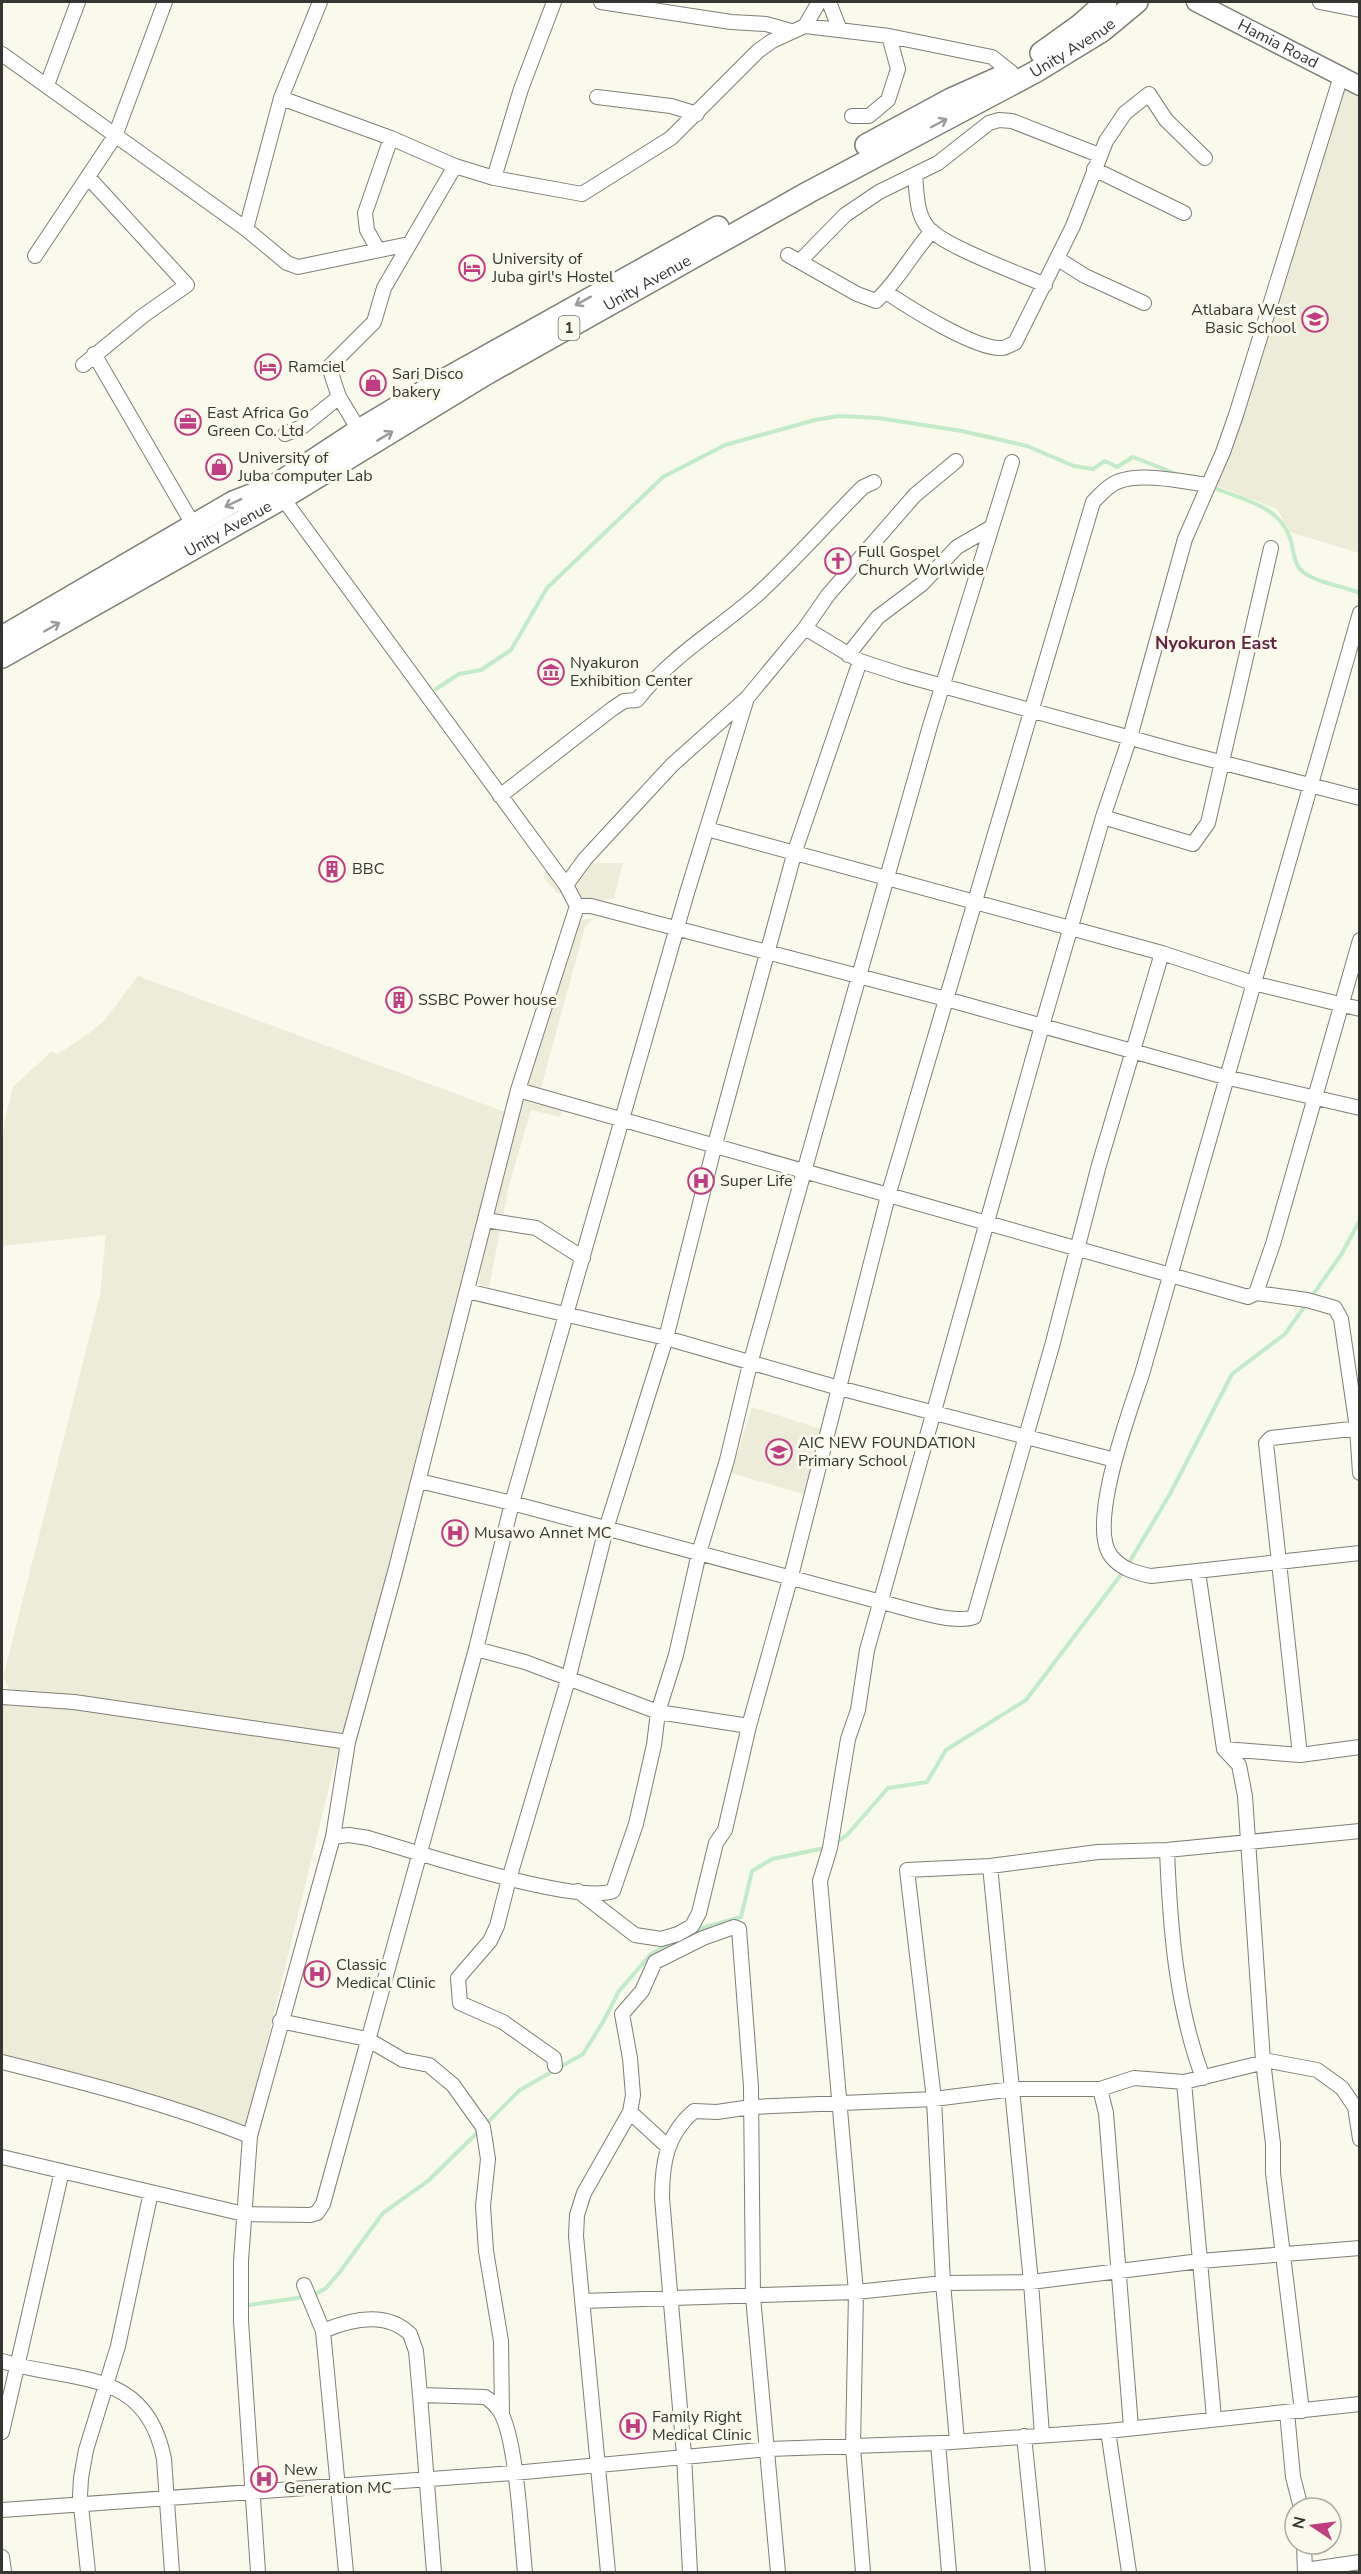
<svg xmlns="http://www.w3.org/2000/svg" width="1361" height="2574" font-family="'Nunito Sans',sans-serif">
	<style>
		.built { fill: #edecd9 }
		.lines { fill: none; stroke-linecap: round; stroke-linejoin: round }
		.stream { stroke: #c1ebc9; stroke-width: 4 }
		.minor-casing { stroke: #7f7e74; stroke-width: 16 }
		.secondary-casing { stroke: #7f7e74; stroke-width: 21 }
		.primary-casing { stroke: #7f7e74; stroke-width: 24 }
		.minor { stroke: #fff; stroke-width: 14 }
		.secondary { stroke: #fff; stroke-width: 18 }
		.primary { stroke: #fff; stroke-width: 21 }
		.oneway { stroke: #9a9a98 }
		.labels { text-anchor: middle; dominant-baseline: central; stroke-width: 6; stroke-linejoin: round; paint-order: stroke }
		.shield { fill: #f9f9ec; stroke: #707069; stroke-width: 1.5 }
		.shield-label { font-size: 15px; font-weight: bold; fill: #353531 }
		.street-label { font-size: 16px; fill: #353531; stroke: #f9f9ec }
		.poi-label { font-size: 16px; fill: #353531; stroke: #f9f9ec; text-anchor: start }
		.neighbourhood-label { font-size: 18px; font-weight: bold; fill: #632342; stroke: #f9f9ec }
	</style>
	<rect width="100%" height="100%" fill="#f9f9ec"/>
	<path class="built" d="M1346 83 1360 90 1359 553 1290 532 1277 509 1216 485Z
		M554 858 567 876 592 863H623L614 898 600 901 557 893 543 877Z
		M594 918 585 927 539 1095 522 1090 564 951 580 920Z
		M138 976 508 1113 462 1294 344 1732 334 1739 10 1689 3 1678 100 1295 106 1235 2 1246V1144L5 1120 13 1087 51 1052 58 1054 88 1034 104 1021Z
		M523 1101 562 1110 560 1117 531 1110 509 1185 489 1287 480 1284V1258Z
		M752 1407 827 1431 807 1495 731 1473Z
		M2 1700 339 1746 246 2128 2 2054Z"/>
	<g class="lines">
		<path class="stream" d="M1212 487C1241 499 1279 505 1290 538 1294 550 1293 564 1303 572 1317 583 1343 586 1360 593
			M436 689 459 674 481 670 511 650 547 588 593 544 663 477 725 445 815 420 838 416 878 418 962 431 1027 446 1074 466 1093 469 1105 461 1117 467 1133 457 1174 473
			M1127 1566 1170 1494 1232 1374 1285 1334 1341 1255 1360 1220
			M834 1844 847 1835 888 1788 927 1782 946 1750 1026 1700 1123 1572
			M695 1930 741 1917 752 1871 772 1859 825 1848
			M485 2125 520 2090 583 2054 603 2022 619 1991 651 1954 673 1942
			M312 2296 326 2288 339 2273 383 2213 429 2180 480 2130
			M249 2305 304 2297"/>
		<g class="minor-casing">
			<path id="minor" d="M320 2 281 98 246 229 287 263 298 267 409 244
				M601 2 731 22 766 24 791 31
				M829 2 840 30
				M1320 2 1360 10
				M805 26 819 2
				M2 54 246 229
				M47 85 78 2
				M597 97 671 106 697 114
				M281 98 391 138 455 166 494 178 582 194 671 138 758 51 772 41 805 26 889 36 992 57 1011 72
				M852 116H869L888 100 898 69 889 36
				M1094 169 1184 213
				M915 176C917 192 916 211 926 225 937 244 1021 274 1045 285
				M494 178 521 89 554 2
				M378 250 367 230 365 213 391 138
				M788 255 857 294 876 301C898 281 912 253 932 231
				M35 256 115 136 165 2
				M1058 259 1085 276 1144 303
				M800 261 845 215 879 192 938 163 989 123 999 120 1012 121 1099 155
				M886 292C908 307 976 350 1002 348 1006 348 1011 344 1015 343L1073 226 1106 141 1125 113 1149 94 1166 120 1205 158
				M94 354 194 526
				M83 365 144 315 187 285 89 178
				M359 430 339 397 329 367 374 322 384 288 455 166
				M285 434 302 427 339 397
				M1360 613 1142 1374C1130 1411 1087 1525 1111 1556 1121 1569 1136 1573 1151 1576L1360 1553
				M805 628 860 661 903 675 1185 753 1360 798
				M848 655 878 617 922 584 957 547 990 528
				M500 796 612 709 624 701 637 700C670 657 717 630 757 595 794 561 827 523 863 487L874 482
				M1103 817 1193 844 1208 823 1271 548
				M707 829 1162 953 1253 983 1360 1009
				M566 885 585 859 672 765 747 698 805 628 828 595 915 495 956 461
				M577 906H591L946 999 1225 1077 1360 1108
				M518 1090 1248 1297 1256 1293 1273 1244 1360 940
				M485 1220 536 1228 583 1258
				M467 1291 666 1338 839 1388 1115 1460
				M1256 1293 1307 1300 1335 1308 1341 1319 1357 1428 1360 1473
				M419 1481 512 1503 881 1602C903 1607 953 1625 974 1617L1052 1346 1099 1165 1162 953
				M1198 1572 1224 1749 1239 1765 1245 1796 1263 2061 1273 2144V2173L1302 2411
				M2 1697 74 1702 348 1742
				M749 1726 658 1712 676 1655 699 1553 727 1460 750 1364 859 976 930 726 1012 462
				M1224 1749 1300 1755 1360 1747
				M1300 1755 1266 1443 1271 1438 1360 1428
				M333 1837 349 1835 368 1838C413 1851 576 1905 613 1891L636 1824 654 1745 658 1712 525 1662 476 1649
				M1167 1850C1170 1927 1176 2006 1203 2078
				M990 1866 1031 2282 1042 2435
				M578 1891 635 1935 661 1939 678 1934 692 1926 699 1913 716 1843 725 1830 749 1726 791 1576 888 1196 1093 502C1102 493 1110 483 1123 480 1145 473 1185 482 1208 485
				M280 2021 367 2039 403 2060 429 2065 453 2085 483 2127 488 2159 483 2206 486 2251 501 2341 502 2414
				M2 2062C86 2083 169 2104 250 2136
				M555 2066 554 2058 503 2022 460 2003 458 1978 490 1941 497 1926 509 1879 568 1680 606 1529 666 1338 714 1148 795 851 860 661
				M1184 2082 1214 2418
				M1100 2089 1106 2113 1131 2427
				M630 2112 667 2146
				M2 2157 244 2214 310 2215 317 2213 323 2204 476 1649 512 1503 686 896 747 698
				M304 2285 323 2331 346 2572
				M582 2301 856 2292 943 2283 1031 2282 1200 2261 1360 2248
				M323 2331C351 2319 386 2311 410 2334L416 2351 420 2395 434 2572
				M2 2361C71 2383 146 2366 164 2459L172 2572
				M420 2395 485 2397C492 2401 496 2405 501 2413 517 2443 521 2535 525 2572
				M1287 2412 1293 2477 1301 2508
				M1108 2431 1129 2572
				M2 2432 62 2171
				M1024 2436 1038 2572
				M957 2441 943 2283 934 2099 907 1870 990 1866 1098 1852 1167 1850 1360 1831
				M938 2443 949 2572
				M2 2510 514 2473 769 2449 938 2443 1108 2431 1360 2404
				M1304 2544 1305 2572
				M2 2557 4 2572
				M1305 2570 1360 2562
				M88 2572 80 2496 81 2478 86 2450 118 2346 151 2192
				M258 2572 241 2321V2261L250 2136 333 1837 348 1742 395 1572 518 1090 577 906 566 885 279 493
				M608 2572 576 2236 577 2215 584 2193 630 2112 633 2095 630 2058 622 2014 642 1991 655 1962 703 1938 734 1927 739 1929 751 2087 753 2297 778 2572
				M690 2572 684 2455 662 2198C662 2164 666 2135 694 2111L717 2112 751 2107 934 2099 1013 2089H1100L1134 2078 1184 2082 1269 2061 1317 2070 1342 2088 1355 2107 1360 2139
				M863 2572 853 2447 856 2292 820 1881 830 1848 848 1739 858 1710 867 1650 1042 1026 1103 817 1130 737 1185 539 1223 452 1236 415 1341 76"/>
		</g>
		<g class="secondary-casing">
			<g id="secondary">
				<path id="s1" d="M1196 2 1360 86"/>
			</g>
		</g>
		<g class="primary-casing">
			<g id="primary">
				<path d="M1041 53 1080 25 1106 2"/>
				<path d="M866 145 951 99 998 78"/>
				<path d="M2 637 233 502 274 486 359 430 426 390 718 227"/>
				<path id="s2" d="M2 657 283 498 486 374 809 192 1035 72 1102 31 1137 2"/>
			</g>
		</g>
		<use href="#minor" class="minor"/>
		<use href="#secondary" class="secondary"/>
		<use href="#primary" class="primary"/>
	</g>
	<defs><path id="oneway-shaft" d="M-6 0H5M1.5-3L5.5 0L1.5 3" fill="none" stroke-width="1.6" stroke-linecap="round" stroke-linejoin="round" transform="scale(1.5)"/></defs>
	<g class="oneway">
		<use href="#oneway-shaft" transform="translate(939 123) rotate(-28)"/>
		<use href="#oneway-shaft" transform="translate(583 301) rotate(151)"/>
		<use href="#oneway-shaft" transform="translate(385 436) rotate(-31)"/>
		<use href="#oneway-shaft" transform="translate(233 503) rotate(154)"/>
		<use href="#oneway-shaft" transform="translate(52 627) rotate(-30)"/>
	</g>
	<defs>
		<g id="hotel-ring" transform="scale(1.35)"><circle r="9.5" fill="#f9f9ec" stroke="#c13d81" stroke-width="1.5"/><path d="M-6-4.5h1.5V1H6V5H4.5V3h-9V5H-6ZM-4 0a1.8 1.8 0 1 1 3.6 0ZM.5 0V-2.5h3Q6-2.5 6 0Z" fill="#c13d81"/></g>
		<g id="school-ring" transform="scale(1.35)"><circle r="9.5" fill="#f9f9ec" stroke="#c13d81" stroke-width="1.5"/><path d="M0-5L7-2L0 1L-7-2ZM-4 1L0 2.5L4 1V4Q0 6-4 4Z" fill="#c13d81"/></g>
		<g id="shop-ring" transform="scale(1.35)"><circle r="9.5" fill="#f9f9ec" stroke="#c13d81" stroke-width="1.5"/><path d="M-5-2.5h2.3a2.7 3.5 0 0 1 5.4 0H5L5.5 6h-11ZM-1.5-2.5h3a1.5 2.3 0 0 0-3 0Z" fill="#c13d81"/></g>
		<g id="office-ring" transform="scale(1.35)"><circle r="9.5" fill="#f9f9ec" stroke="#c13d81" stroke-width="1.5"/><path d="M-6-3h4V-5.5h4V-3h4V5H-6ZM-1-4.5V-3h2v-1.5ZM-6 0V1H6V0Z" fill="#c13d81"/></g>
		<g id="church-ring" transform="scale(1.35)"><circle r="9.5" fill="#f9f9ec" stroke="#c13d81" stroke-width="1.5"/><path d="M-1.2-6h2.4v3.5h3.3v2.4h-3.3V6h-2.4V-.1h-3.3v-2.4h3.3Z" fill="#c13d81"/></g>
		<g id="museum-ring" transform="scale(1.35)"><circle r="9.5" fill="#f9f9ec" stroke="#c13d81" stroke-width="1.5"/><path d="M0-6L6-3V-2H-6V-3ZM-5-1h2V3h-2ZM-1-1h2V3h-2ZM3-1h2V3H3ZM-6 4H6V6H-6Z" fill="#c13d81"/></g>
		<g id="building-ring" transform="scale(1.35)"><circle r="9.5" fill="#f9f9ec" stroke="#c13d81" stroke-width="1.5"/><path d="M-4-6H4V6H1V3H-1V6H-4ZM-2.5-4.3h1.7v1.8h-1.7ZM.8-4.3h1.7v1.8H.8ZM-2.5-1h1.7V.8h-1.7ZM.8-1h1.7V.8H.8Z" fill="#c13d81"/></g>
		<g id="hospital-ring" transform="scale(1.35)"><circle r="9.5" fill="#f9f9ec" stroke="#c13d81" stroke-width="1.5"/><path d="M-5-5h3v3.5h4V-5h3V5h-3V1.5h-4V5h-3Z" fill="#c13d81"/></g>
	</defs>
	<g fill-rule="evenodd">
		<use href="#hotel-ring" x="472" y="268"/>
		<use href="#school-ring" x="1315" y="319"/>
		<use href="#hotel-ring" x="268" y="367"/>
		<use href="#shop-ring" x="373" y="383"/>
		<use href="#office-ring" x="188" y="422"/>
		<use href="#shop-ring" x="219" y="467"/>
		<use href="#church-ring" x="838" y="561"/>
		<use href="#museum-ring" x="551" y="672"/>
		<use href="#building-ring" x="332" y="869"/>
		<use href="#building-ring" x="399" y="1000"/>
		<use href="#hospital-ring" x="701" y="1181"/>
		<use href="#school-ring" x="779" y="1452"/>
		<use href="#hospital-ring" x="455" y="1533"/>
		<use href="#hospital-ring" x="317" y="1974"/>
		<use href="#hospital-ring" x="633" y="2426"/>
		<use href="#hospital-ring" x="264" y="2479"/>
	</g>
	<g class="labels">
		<rect class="shield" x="558.5" y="316" width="21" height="24" rx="4.5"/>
		<g class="shield-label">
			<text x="569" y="328">1</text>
		</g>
		<g class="street-label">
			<text stroke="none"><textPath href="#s1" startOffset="92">Hamia Road</textPath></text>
			<text stroke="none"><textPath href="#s2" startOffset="1232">Unity Avenue</textPath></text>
			<text stroke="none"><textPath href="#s2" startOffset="746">Unity Avenue</textPath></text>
			<text stroke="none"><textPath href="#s2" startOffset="260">Unity Avenue</textPath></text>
		</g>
		<g class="poi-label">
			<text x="492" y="259">University of<tspan x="492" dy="18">Juba girl's Hostel</tspan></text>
			<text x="1296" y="310" text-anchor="end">Atlabara West<tspan x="1296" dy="18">Basic School</tspan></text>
			<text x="288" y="367">Ramciel</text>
			<text x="392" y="374">Sari Disco<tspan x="392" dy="18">bakery</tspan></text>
			<text x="207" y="413">East Africa Go<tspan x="207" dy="18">Green Co. Ltd</tspan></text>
			<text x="238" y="458">University of<tspan x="238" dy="18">Juba computer Lab</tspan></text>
			<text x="858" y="552">Full Gospel<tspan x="858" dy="18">Church Worlwide</tspan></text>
			<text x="570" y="663">Nyakuron<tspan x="570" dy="18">Exhibition Center</tspan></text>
			<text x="352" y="869">BBC</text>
			<text x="418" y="1000">SSBC Power house</text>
			<text x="720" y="1181">Super Life</text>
			<text x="798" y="1443">AIC NEW FOUNDATION<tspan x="798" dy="18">Primary School</tspan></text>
			<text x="474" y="1533">Musawo Annet MC</text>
			<text x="336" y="1965">Classic<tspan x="336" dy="18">Medical Clinic</tspan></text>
			<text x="652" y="2417">Family Right<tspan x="652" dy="18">Medical Clinic</tspan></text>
			<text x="284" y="2470">New<tspan x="284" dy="18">Generation MC</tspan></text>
		</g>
		<g class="neighbourhood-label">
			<text x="1216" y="643">Nyokuron East</text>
		</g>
	</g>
	<rect width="1361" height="2574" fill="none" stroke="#353531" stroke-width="6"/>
	<g transform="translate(1313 2526) rotate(283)"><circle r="28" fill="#f9f9ec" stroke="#ababa1" stroke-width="1.5"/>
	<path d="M0-4.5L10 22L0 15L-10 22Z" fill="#c13d81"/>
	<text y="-9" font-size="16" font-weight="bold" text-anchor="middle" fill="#353531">N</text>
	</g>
</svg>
